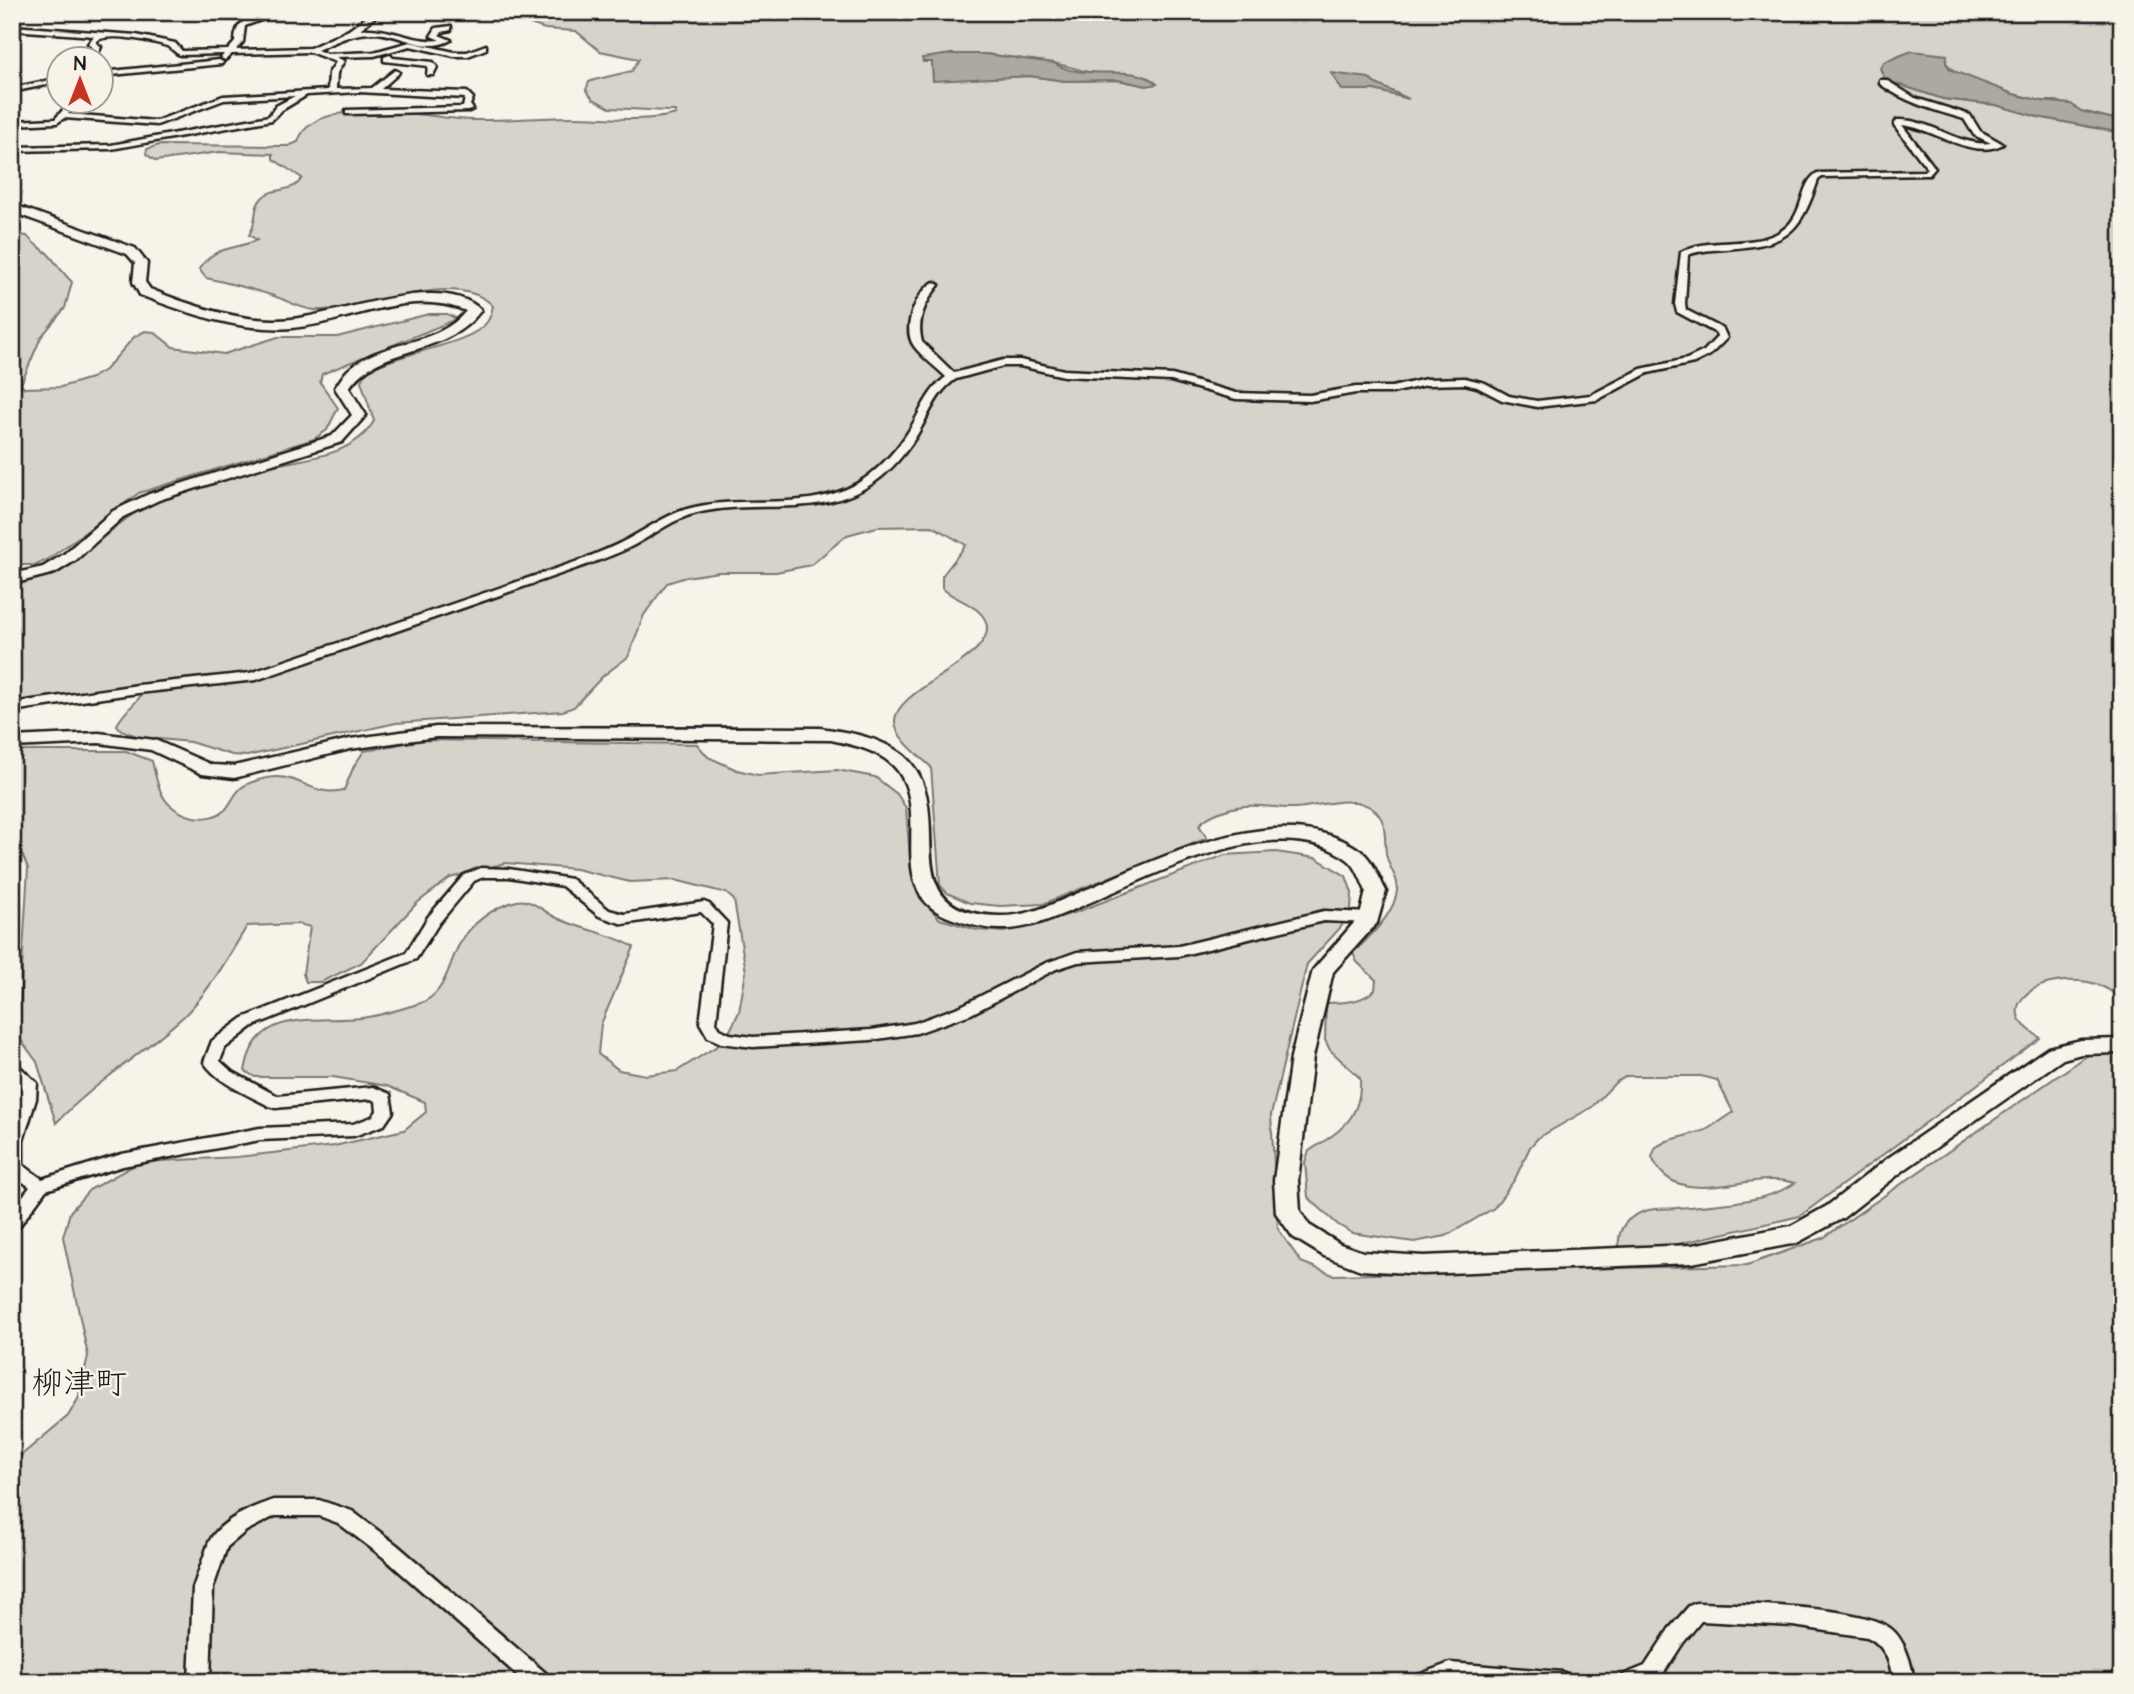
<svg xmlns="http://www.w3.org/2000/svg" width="2134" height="1694" font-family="'Architects Daughter','Klee One',sans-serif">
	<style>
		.green { fill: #d7d3cb; stroke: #7a7874; stroke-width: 2; fill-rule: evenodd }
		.water { fill: #aca9a2; stroke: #72716c; stroke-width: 2 }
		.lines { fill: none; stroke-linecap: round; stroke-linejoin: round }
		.street-casing { stroke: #1c1c1c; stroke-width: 5 }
		.secondary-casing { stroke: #1c1c1c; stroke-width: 5 }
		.street { fill: #f7f3e8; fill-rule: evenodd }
		.secondary { fill: #f7f3e8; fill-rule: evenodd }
		.labels { text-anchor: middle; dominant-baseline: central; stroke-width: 5; stroke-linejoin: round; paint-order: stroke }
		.near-quarter-label { font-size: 32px; fill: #1c1c1c; stroke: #f7f3e8 }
	</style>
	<rect width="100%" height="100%" fill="#f7f3e8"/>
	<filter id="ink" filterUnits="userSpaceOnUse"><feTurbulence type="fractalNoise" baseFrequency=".0143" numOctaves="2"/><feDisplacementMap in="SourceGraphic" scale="14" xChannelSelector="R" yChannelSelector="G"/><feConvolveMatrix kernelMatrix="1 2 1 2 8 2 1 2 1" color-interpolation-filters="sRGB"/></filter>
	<g filter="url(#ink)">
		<path class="green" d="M458 12H2122V121L2081 111 2057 101H2042L2013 94 1956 73 1946 63 1912 51 1884 62 1885 80 1943 99 1996 105 2038 117 2122 133V999C2111 991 2101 984 2088 982 2066 979 2030 981 2019 1004 2017 1009 2017 1015 2020 1020 2024 1027 2034 1033 2040 1038L1800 1216 1669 1246 1619 1247C1617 1228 1627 1217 1645 1211 1654 1208 1667 1209 1677 1208 1711 1205 1767 1203 1795 1183 1750 1168 1676 1215 1652 1157L1656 1147 1667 1141 1706 1130 1733 1112 1717 1080 1701 1076H1627L1616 1082 1592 1107 1538 1138 1530 1147 1515 1179 1494 1208 1446 1236 1414 1242 1352 1233 1337 1224 1308 1197 1305 1162 1309 1151C1340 1131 1362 1119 1360 1078L1330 1050 1325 1040 1326 1003C1345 1002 1360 1003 1375 990L1376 980 1357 962 1353 953C1370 937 1400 909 1397 883 1395 873 1387 864 1386 853 1384 838 1388 820 1373 809 1352 793 1318 807 1295 808 1276 809 1256 803 1237 807 1223 810 1208 815 1199 825L1207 838 1043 904 1000 906 970 903 947 893 940 885 931 767C920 756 896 739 895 722 893 686 1013 655 982 615 973 603 953 599 942 588V576L966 545 932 526 877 527 847 535 811 565 776 572H719L686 577 667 583 644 615 628 657 603 676 574 707 563 711 396 723 247 756 232 755 190 742 139 737 121 730 117 725C123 712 134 706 142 694L132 690 12 706V581C79 578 106 521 163 497 196 483 235 474 270 466 306 458 353 457 374 421L361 381 365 373C391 353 471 346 487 322 490 318 492 311 493 306 457 267 360 312 315 310 301 309 288 301 274 296 252 289 229 283 206 278L199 269C216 244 233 251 257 240L249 235C258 222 252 208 262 198 273 186 293 194 302 178L273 159V154L219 152 156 161 146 154 147 149 159 145 288 146 298 142C312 91 435 119 473 120 506 121 540 117 574 117 607 117 644 123 676 114L675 111H668L610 108 593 99 586 90 589 82 594 80 632 71 639 59 600 51 576 31 545 29 521 21 517 17 457 16ZM952 54H985L1054 63 1096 74H1112L1147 86 1118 80 1065 81 1030 76 933 80 932 62 934 57Z
			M12 234 27 236C34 245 42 248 49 255 57 264 63 273 72 282L65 308 41 337 21 384 24 388 61 387 91 378 105 370 134 337 145 331 154 332 173 347 224 354 278 337H337L429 314H447L457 319 322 374 320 382 338 408 327 430 314 439 139 493 47 560 36 565H12Z
			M422 740 697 744 708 757 737 770 758 775 837 770 875 777 897 794 906 808 911 872 919 897 940 919 977 930 1004 932 1074 913 1225 855 1276 852 1316 858 1346 876 1352 893 1351 909 1341 927 1307 964 1271 1115 1278 1229 1301 1262 1333 1275 1747 1265 1823 1238 2091 1053 2122 1052V1682H131L128 1679 88 1676 73 1682H12V1463L68 1416 78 1399 88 1356 63 1237 70 1212 89 1190 140 1162 237 1157 334 1146 404 1130 426 1112 425 1102 387 1086 333 1077H255L245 1071C255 1007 312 1023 361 1018 379 1016 400 1009 418 1004 446 995 447 967 459 945 469 925 494 906 517 901 531 898 543 911 555 917 580 930 609 932 634 947L601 1024 598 1054 619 1070 646 1075 677 1071 725 1041 739 1012 746 972 734 900 726 893 675 880 630 882 576 869 505 863 450 878 417 903 361 963 321 982H306L303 974 310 927 299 924 247 926C229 956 210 990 185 1015 144 1053 95 1082 56 1123L37 1062 18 1036 28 868 12 832V751H126L152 761C159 791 162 809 194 817 204 819 217 817 225 810 231 804 234 794 241 788 248 782 267 777 277 777 302 777 314 797 344 790L354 766 364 751Z"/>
		<path class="water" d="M1912 51 1947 55 1946 63 1951 70 2013 94 2042 101 2071 104 2081 111 2122 121V133L2038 117 1996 105 1943 99 1885 80 1880 68 1884 62Z
			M952 54H985L1054 63C1082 83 1134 61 1157 84L1147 86 1118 80 1065 81 1030 76 933 81 932 62H923L922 58Z
			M1331 73 1369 78 1374 83 1409 99 1374 90H1342Z"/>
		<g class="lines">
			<g class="street-casing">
				<path id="street" d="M29 12 28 13 12 17V13Z
					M272 12H283L245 26 243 42 236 50 310 48 349 30 373 12H381L360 29C390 27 414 43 440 40L431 36 436 28 451 26V30L442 32 439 35 451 40C426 54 401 34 375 33 354 32 337 41 317 50L327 54 374 52 410 42 454 52H467L486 45V49L468 56H454L410 46 374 56 336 57 344 61 337 73 336 89 372 88 395 70 399 72 398 74 381 89 467 92 473 98 470 105 473 109 469 111 349 114H346V110L463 107 465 98 359 92 307 95 282 110 272 120 111 149 12 151V147L111 145 269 116 276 106 295 96 224 100 157 125 64 118 57 123 12 125V121L55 119 70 102H78L68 114 156 121 223 96 328 90 329 73 336 62 310 52 232 54 225 60 221 58 224 54 180 55C175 53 172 48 167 46 152 41 109 32 96 41V43L101 47 95 60H88L93 48 88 44 94 36 12 30V26L136 35 175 43 182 51 228 50 235 42C235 17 252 19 272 12Z
					M390 55 393 58 433 62 437 67 433 75H427L428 66 384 61V57Z
					M219 60 223 62 222 64 102 76V72Z
					M60 78V82L12 92V88Z
					M1880 80H1886L1915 98 1970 115 1980 131 2003 144C1972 161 1934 128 1902 125L1935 168 1929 175 1822 177 1818 180C1799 237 1785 244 1726 249 1714 250 1700 250 1688 255L1685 304 1686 310 1723 329 1727 338 1710 355 1694 363 1648 373 1597 400 1537 407 1502 400 1477 387 1465 384 1426 385 1392 393H1356L1310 401 1236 399 1171 381 1064 376 1020 366H1003L956 379C938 391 932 408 922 426 910 449 888 476 865 488 813 518 752 499 697 513 675 518 656 533 636 544 622 552 607 557 592 563L256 680 138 693 12 711V703L138 685 250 673 584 559C599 552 614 547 628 539 650 527 670 512 695 507 748 495 809 512 858 483 878 471 898 449 910 429 921 411 928 390 946 377 936 367 922 357 914 346 901 328 917 291 934 282L939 285C925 302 916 320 922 342L954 373 1003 360H1020L1064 370 1172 375 1236 393 1310 395 1356 387H1392L1426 379 1465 378 1485 383 1509 396 1537 401 1591 395 1641 369 1687 359 1704 351 1717 337 1716 333 1677 312 1675 304 1681 252C1707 237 1747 248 1776 234 1807 219 1797 186 1817 173L1924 171 1927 168 1894 125 1897 120C1930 118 1958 147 1991 143L1974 135 1964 119C1934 110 1906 103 1880 84Z
					M481 868 509 869 571 879 609 910 624 914 704 902 709 904 727 923 716 1023 720 1029 730 1034 753 1037 871 1030 915 1023 961 1006 1046 963 1077 952 1179 946 1324 911 1370 913 1377 918 1370 923 1324 921 1179 956 1078 962 1056 969 971 1014 917 1033 871 1040 753 1047 721 1043 708 1037 700 1023 713 924 701 912 623 924 599 916 562 886 509 877H483L474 881 439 923 416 959 253 1026 225 1048 220 1061 231 1071 277 1096 373 1087 390 1094 393 1112 384 1125 354 1136 260 1140 123 1166 46 1190 18 1228 12 1229V1210L30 1187 12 1174V1124L20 1099 21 1085 12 1078V1064L18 1065 37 1083 36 1099 23 1141V1165L42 1179 122 1154 260 1128 353 1124 372 1117 377 1111 376 1101 371 1099 275 1108 269 1106C247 1094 219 1084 204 1062L212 1041 243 1018 406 953 428 917 464 875Z
					M273 1500H319L352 1511 397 1545 548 1675 551 1682H525L383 1557 338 1523 319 1516H275L246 1531 227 1547 213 1588 210 1682H189L193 1588 209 1542C219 1521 252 1507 273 1500Z
					M1696 1603C1738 1604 1858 1605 1890 1628 1905 1639 1912 1665 1914 1682H1893C1891 1663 1885 1645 1867 1637L1793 1626 1701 1621 1683 1643 1659 1680 1620 1682 1623 1675 1645 1666 1669 1629 1689 1606Z
					M1450 1663 1562 1672 1569 1675 1572 1682H1415L1418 1675Z"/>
			</g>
			<g class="secondary-casing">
				<path id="secondary" d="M12 204 135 248 147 263 145 282 150 289C189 305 231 319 273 320 328 322 437 268 481 310 445 359 379 343 349 388L366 415 342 442 159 500 123 517 76 560 55 573 12 584V574L43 567 64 554 113 511 149 494 332 436 352 415 335 388C339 382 343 375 348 370 381 339 436 348 466 311 408 287 350 323 292 328 241 332 187 313 140 295L133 282 135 263 127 254 12 212Z
					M436 727 820 728C848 732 881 737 904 756 963 808 885 913 999 916 1031 917 1061 900 1090 888 1164 856 1285 796 1361 851 1373 860 1379 878 1386 891L1377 923 1333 972 1313 1057 1298 1180 1300 1211 1309 1225 1340 1244 1363 1252 1423 1256 1692 1245 1791 1226 1827 1206 1888 1158 2048 1048 2081 1040 2122 1039V1053L2081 1054 2063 1059 1904 1170 1843 1218 1797 1243 1692 1263 1423 1274 1361 1270 1324 1256 1293 1237 1276 1213 1274 1180 1291 1057 1313 970 1360 916 1366 891C1361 881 1357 866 1347 859 1277 808 1155 875 1086 904 1059 916 1030 930 1000 929 984 929 968 924 953 919 881 894 932 817 898 771 883 751 855 745 831 740L436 737 350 749 234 778 202 774 151 750 99 743 12 747V737L99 733 155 740 212 765 234 766 350 739Z"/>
			</g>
			<use href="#street" class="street"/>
			<use href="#secondary" class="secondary"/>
		</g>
	</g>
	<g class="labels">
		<g class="near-quarter-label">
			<text x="79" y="1383">柳津町</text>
		</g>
	</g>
	<rect width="2134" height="1694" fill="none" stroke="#f7f3e8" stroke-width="42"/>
	<rect x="21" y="21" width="2092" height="1652" fill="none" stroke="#1c1c1c" stroke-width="2.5" filter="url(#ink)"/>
	<g transform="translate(80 80)"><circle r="33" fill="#f7f3e8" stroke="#9f9d96" stroke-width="2"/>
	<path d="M0-5L12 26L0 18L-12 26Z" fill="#c8321e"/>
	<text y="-10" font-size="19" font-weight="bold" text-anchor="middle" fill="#1c1c1c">N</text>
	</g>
</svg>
